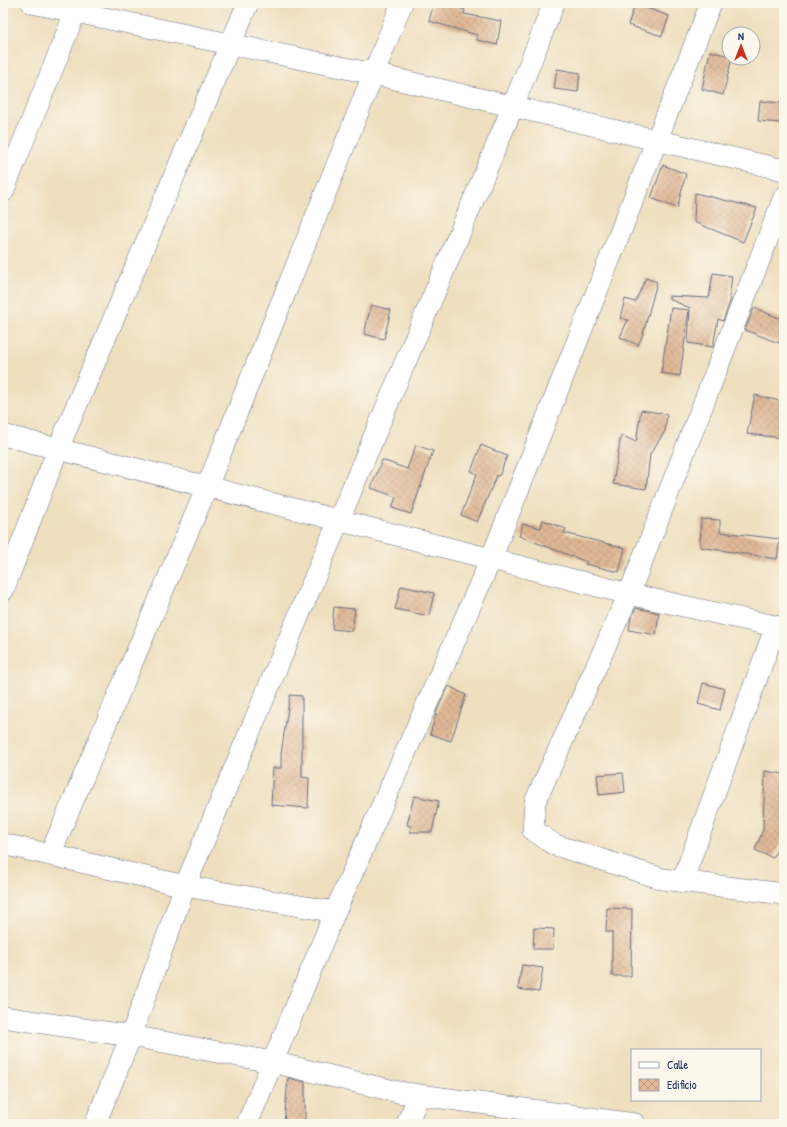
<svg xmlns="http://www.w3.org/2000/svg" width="787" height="1127" font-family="'Patrick Hand',sans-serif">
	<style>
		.building { fill: url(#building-cross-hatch) }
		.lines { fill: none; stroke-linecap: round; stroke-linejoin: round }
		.minor-casing { stroke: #656d80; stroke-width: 22 }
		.minor { stroke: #fff; stroke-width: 21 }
	</style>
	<defs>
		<pattern id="building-cross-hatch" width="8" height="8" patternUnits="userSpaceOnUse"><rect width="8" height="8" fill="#e0b895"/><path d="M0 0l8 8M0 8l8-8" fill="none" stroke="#c09e83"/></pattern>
	</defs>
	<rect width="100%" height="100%" fill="#fbf7ec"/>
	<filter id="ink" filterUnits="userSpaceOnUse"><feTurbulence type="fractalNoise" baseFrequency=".025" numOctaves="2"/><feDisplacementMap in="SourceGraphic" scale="8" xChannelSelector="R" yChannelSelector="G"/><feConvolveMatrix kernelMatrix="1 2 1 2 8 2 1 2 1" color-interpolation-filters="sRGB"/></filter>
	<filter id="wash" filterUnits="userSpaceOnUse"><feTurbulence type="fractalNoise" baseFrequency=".012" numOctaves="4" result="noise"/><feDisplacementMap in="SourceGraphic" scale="16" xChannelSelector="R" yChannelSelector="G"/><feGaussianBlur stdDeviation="0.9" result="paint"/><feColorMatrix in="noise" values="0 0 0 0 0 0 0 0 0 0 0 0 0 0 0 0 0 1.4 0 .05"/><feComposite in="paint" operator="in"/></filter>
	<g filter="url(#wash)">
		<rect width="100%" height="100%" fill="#efdfbf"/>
		<g id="blocks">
			<path class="building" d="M434 3H440L465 10 464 14 501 21 497 45 477 40V35L429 21Z
				M635 4 669 16 662 36 628 25Z
				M710 51 729 56V58H732L723 95 702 89Z
				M557 69 580 73 578 92 554 89Z
				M760 101 782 103 780 123 758 121Z
				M663 165 686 174 677 208 651 198Z
				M695 193 757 208 743 242 694 222Z
				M713 273 732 276 729 298 731 299 723 321 718 319 713 347 688 343 690 308 669 299V296L709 298Z
				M646 278 657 282 643 334 638 345 620 337 628 320 620 318 625 299 635 302Z
				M371 305 391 310 384 339 364 334Z
				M671 308 689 310 680 376 661 373Z
				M754 308 784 320V345L745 330Z
				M755 395 784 402V438L747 434Z
				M641 410 667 414 665 431 650 454 646 489 613 484 621 435 636 442Z
				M416 445 433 451 411 514 392 508 396 497 371 488 382 460 407 469Z
				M481 445 507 456 499 476 497 475 477 522 461 515 477 474 471 471Z
				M701 519 720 520V532L780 539 777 559 700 547Z
				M543 520 566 529 564 533 625 548 619 572 585 564 587 562 519 536 523 524 541 528Z
				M401 586 434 593 429 616 395 609Z
				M334 607 355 609 352 631 332 629Z
				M636 608 659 613 656 635 629 630 631 618Z
				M703 683 725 689 720 710 698 704Z
				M449 686 466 695 451 741 430 734 438 708Z
				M290 695 302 696V777L309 778 308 808 271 805 273 768H281V754Z
				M765 771 784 774V835L773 858 755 850 763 830Z
				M623 773 625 792 599 795 597 775Z
				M414 796 439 801 432 832H410L411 826 407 825Z
				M607 908 632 909 631 976H612V932H606Z
				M534 928 554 929 553 949H533Z
				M522 965 543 968 539 992 518 989Z
				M288 1078 305 1082V1124H284Z"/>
		</g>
	</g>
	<g filter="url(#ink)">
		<use href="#blocks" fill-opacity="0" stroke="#656d80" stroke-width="1"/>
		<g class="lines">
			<g class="minor-casing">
				<path id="minor" d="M32 3 374 74 784 170
					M3 192 79 3
					M784 197 629 594 535 802 533 830 555 845 663 879 784 894
					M3 435 629 594 784 628
					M3 591 58 449 248 3
					M3 844 185 886 335 912
					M50 855 207 487 402 3
					M682 882 776 626
					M3 1017 131 1036 272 1062 398 1092 635 1124
					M95 1124 131 1036 185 886 513 106 554 3
					M247 1124 335 912 491 559 711 3
					M407 1124 419 1095"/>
			</g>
			<use href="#minor" class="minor"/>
		</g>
	</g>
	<rect width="787" height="1127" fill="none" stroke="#fbf7ec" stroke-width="16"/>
	<rect x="631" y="1049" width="130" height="52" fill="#fbf7ec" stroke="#a1a7b3"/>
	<rect x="639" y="1062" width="20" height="6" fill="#ffffff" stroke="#a1a7b3"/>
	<text x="667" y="1069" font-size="12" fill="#1b2f5e">Calle</text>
	<rect x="639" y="1079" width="20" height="12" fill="url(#building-cross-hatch)" stroke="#a1a7b3"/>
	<text x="667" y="1089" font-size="12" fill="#1b2f5e">Edificio</text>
	<g transform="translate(741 46)"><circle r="19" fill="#fbf7ec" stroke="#a1a7b3"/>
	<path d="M0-3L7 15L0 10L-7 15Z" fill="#c8321e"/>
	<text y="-6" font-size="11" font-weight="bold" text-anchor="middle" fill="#1b2f5e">N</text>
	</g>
</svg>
